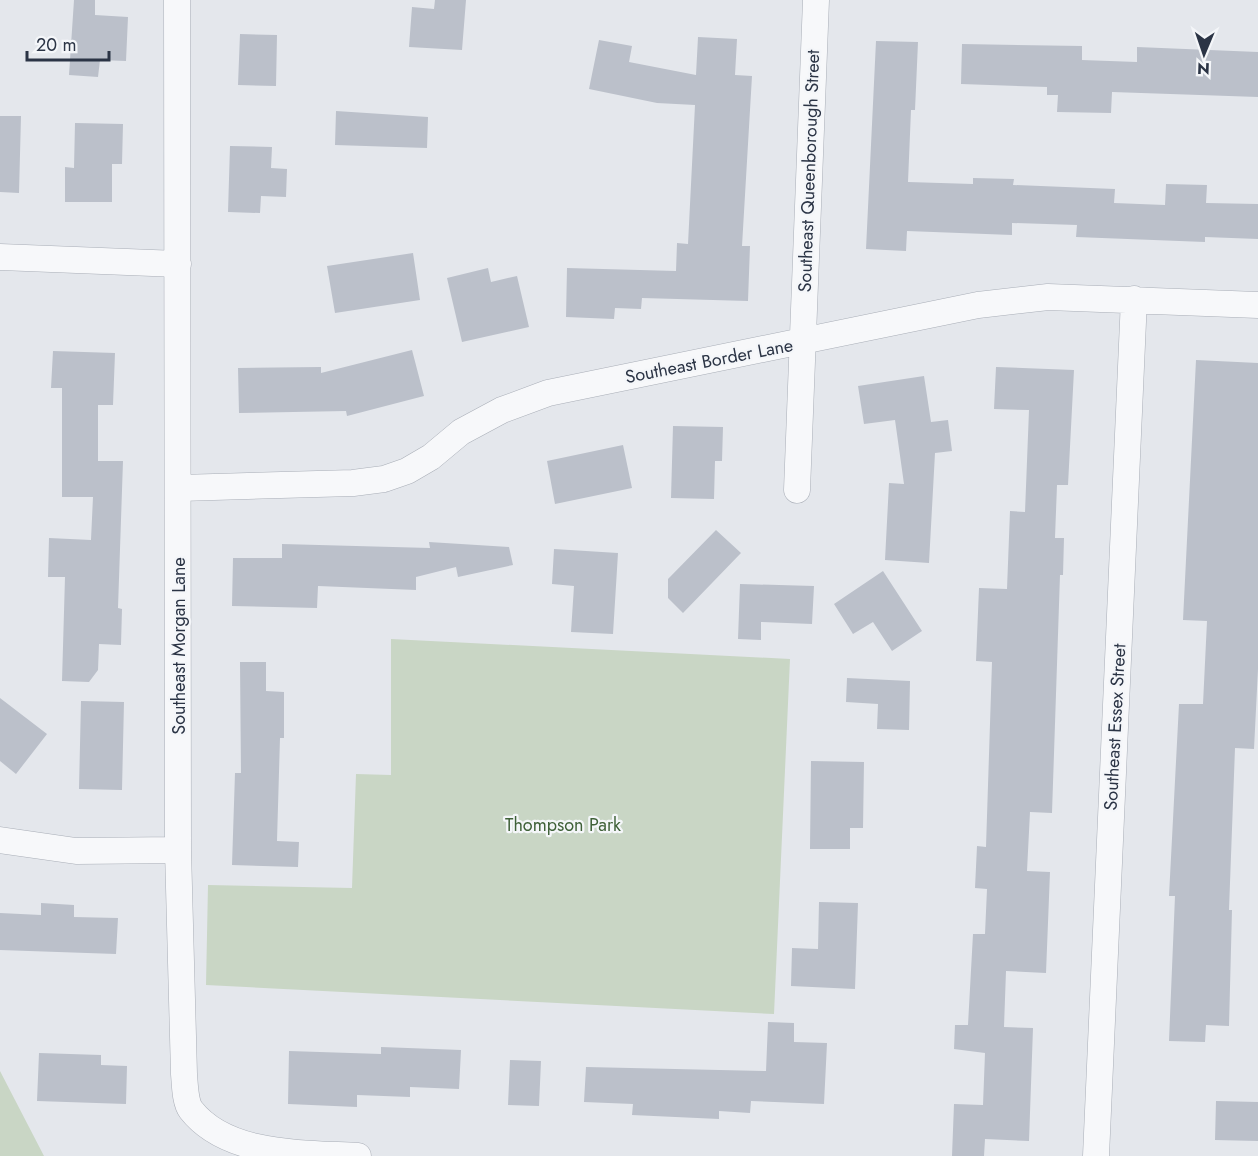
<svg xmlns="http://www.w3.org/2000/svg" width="1258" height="1156" font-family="Jost,sans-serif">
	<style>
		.green { fill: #c9d6c5 }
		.building { fill: #bbc0ca }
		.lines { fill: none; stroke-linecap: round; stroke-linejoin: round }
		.minor-casing { stroke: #a9aeb7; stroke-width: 27 }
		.minor { stroke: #f7f8fa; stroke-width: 26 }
		.labels { text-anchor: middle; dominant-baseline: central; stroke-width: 4.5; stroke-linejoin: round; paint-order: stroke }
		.street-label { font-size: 18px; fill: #2b3445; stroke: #f4f6f9 }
		.park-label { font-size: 18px; fill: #3f6138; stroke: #f4f6f9 }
	</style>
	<rect width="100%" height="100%" fill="#e4e7ec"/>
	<path class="green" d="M391 639 790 659 774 1014 206 985 208 885 352 888 356 774 391 775Z
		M0 1071 44 1156H0Z"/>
	<path class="building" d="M74 0H95V15L128 17 126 61 100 60 98 77 69 75Z
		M435 0H466L462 50 409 47 412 7 434 9Z
		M240 34 277 35 276 86 238 85Z
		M698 37 737 39 735 75 752 76 742 246H750L748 301 642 298 641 309 615 308 614 319 566 317 567 268 676 271 677 243 688 244 695 105 657 103 589 89 599 40 632 46 629 62 696 75Z
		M876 41 918 42 915 110H911L908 182 973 184V178L1014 179 1013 185 1115 189 1114 203 1165 205 1166 184 1207 185 1206 203 1258 204V239L1205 237V242L1076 237 1077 225 1012 223V235L907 231 906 251 866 249Z
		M962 44 1082 46V60L1137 62V47L1258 52V97L1112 92 1111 113 1057 112 1058 95H1047V87L961 84Z
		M336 111 428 117 427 148 335 145Z
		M0 116H21L19 193 0 192Z
		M75 123 123 124 122 164H112V202H65V167L74 168Z
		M230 146 272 147 271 168 287 169 286 197 261 196 260 213 228 212Z
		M413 253 420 300 335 313 327 266Z
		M488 268 491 282 517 276 529 327 462 342 447 278Z
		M412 350 424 396 347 416 346 411 239 413 238 368 321 367V373Z
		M53 351 115 353 113 405H98V461H123L118 608 122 609 121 645 99 644 98 670 89 682 62 681 65 577H48L49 538 91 540 93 497H62V388H51Z
		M1196 360 1258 363V669L1254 749 1235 748 1229 910H1232L1229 1026 1206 1025 1205 1042 1169 1041 1175 896H1169L1179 704H1203L1207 621 1183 620Z
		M996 367 1074 370 1068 485H1057L1055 538H1064L1063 575H1060L1052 813 1030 812 1027 871 1050 872 1046 973 1006 971 1004 1027 1033 1028 1029 1141 985 1139 984 1156H952L954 1104 983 1105 985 1053 954 1049 955 1025H968L973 934H985L987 889 975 888 977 846 986 847 992 662 976 661 979 588 1007 589 1010 511 1025 512 1029 410 994 409Z
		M924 376 931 422 948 420 952 451 935 453 929 563 885 560 889 483 904 484 895 420 864 424 858 386Z
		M673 426 723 427 722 461H715L714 499 671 498Z
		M623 445 632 488 555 504 547 461Z
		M716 530 741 553 683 613 668 598V579Z
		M429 542 509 547 513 565 458 577 456 567 416 577V590L318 586 317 608 232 606 233 558H282V544L430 548Z
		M554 549 618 553 613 634 571 632 574 586 552 584Z
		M883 571 922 631 892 651 873 622 853 634 834 604Z
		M740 584 814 586 812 624 761 622V640L738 639Z
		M240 662H266V691L284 692V738H280L277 841 299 842 298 867 232 865 235 773H241Z
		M847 678 910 681 909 730 877 729 878 704 846 702Z
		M0 698 47 734 16 774 0 761Z
		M81 701 124 702 122 790 79 789Z
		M811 761 864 762 863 828H850V849H810Z
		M819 902 858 903 855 989 791 986 792 948 818 949Z
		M41 903 74 905V917L118 918 116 954 0 950V913L41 915Z
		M768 1022 794 1023V1042L827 1043 824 1104 751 1101 750 1113 719 1111V1119L632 1115 633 1104 584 1102 586 1067 766 1071Z
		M381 1047 461 1050 459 1089 410 1087V1097L357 1095V1107L288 1104 289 1051 381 1054Z
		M39 1053 101 1055V1065L127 1066 126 1104 37 1101Z
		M510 1060 541 1061 539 1106 508 1105Z
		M1216 1101 1258 1102V1141L1215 1140Z"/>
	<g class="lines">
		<g class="minor-casing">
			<path id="minor" d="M177 0 178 850 184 1074C185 1085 185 1102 191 1110 227 1156 303 1153 358 1156
				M0 257 178 264
				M180 488 353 483 384 479 407 471 431 457 461 432 502 410 548 393 978 305 1048 297 1258 305
				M797 490 816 0
				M0 840 76 851 178 850
				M1096 1156 1134 299"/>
		</g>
		<use href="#minor" class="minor"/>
	</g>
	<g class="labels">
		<g class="street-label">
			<text transform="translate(809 171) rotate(-88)">Southeast Queenborough Street</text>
			<text transform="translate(709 361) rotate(-11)">Southeast Border Lane</text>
			<text transform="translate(179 646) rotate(-90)">Southeast Morgan Lane</text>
			<text transform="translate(1115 727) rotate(-87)">Southeast Essex Street</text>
		</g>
		<g class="park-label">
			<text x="563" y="825">Thompson Park</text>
		</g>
	</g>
	<g transform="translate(1204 54) rotate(182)" stroke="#f4f6f9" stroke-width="4.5" paint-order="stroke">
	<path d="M0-4.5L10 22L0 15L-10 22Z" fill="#2b3445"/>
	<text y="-9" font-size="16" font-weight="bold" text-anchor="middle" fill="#2b3445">N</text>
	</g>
	<path d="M27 51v9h82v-9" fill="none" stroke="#2b3445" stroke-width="3"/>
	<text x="36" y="51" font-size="18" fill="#2b3445" stroke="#f4f6f9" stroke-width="4.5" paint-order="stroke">20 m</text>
</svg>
